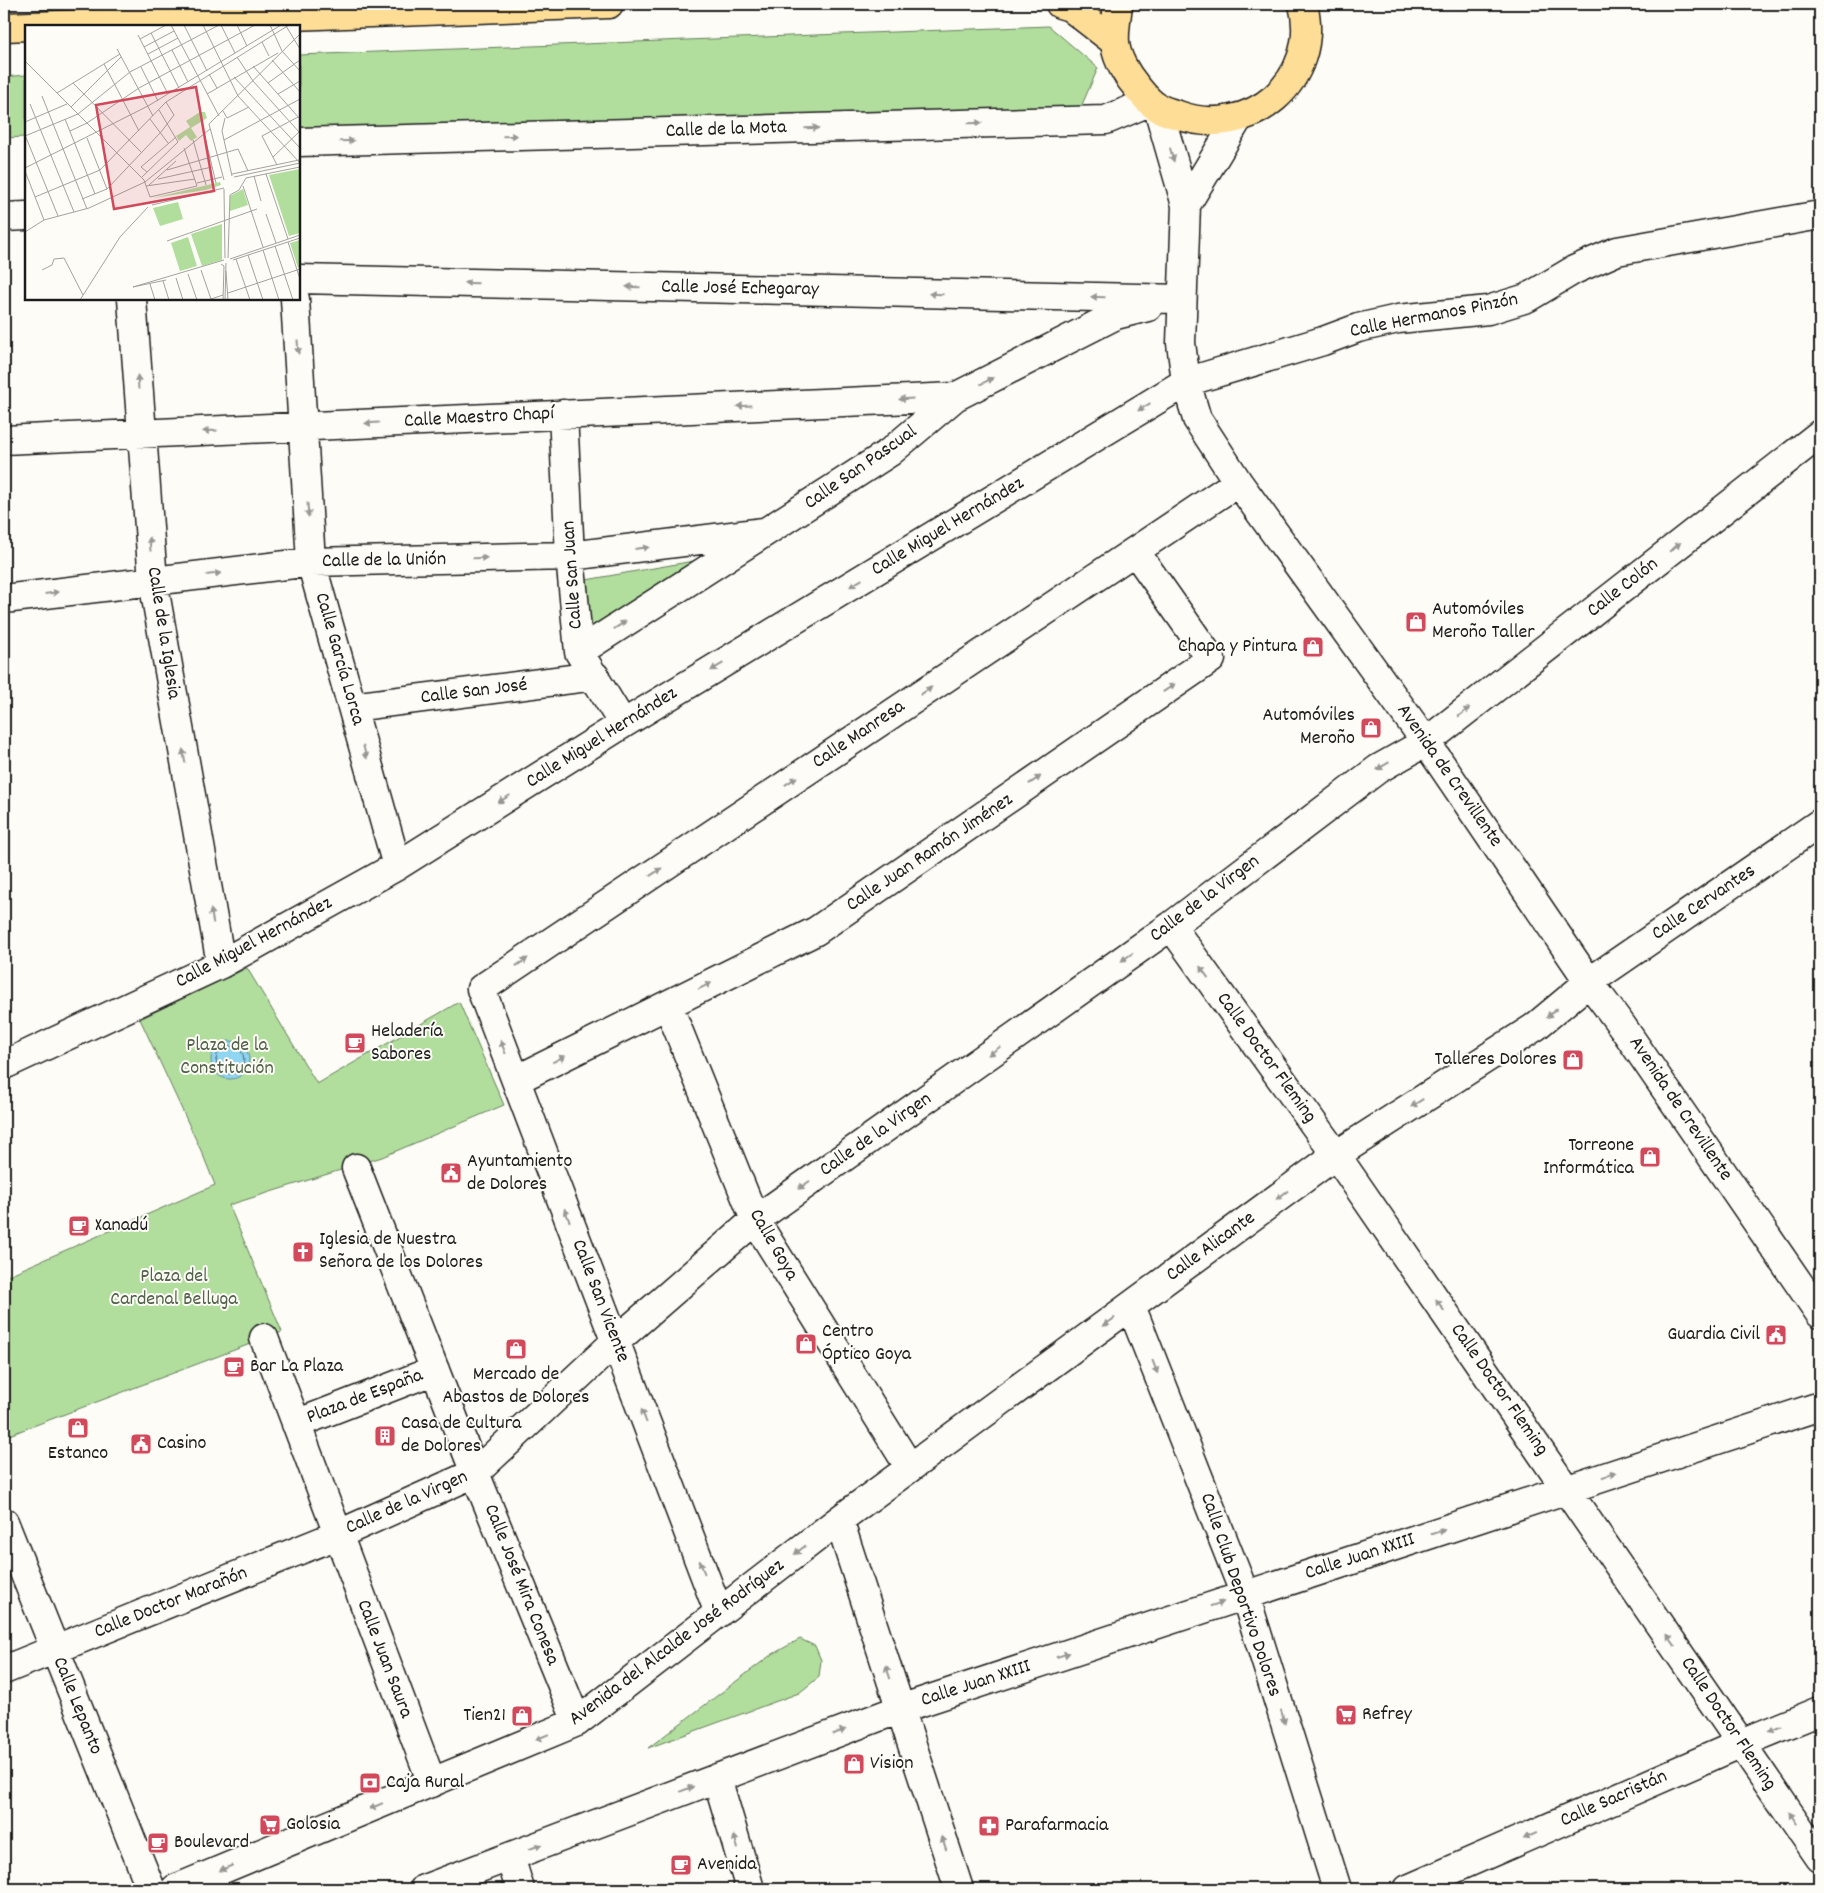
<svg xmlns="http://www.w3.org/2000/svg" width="1824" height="1893" font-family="Dekko,sans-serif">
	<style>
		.green { fill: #b1de9d; stroke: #667d5c }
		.water { fill: #90d5f2; stroke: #628b9c }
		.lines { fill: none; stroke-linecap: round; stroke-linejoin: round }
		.shore { stroke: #4a6672; stroke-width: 1 }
		.minor-casing { stroke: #1c1c1c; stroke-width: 31 }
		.major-casing { stroke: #1c1c1c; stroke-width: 31 }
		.minor { stroke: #fdfcf7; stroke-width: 28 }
		.major { stroke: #fedd96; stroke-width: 28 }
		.oneway { fill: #989794 }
		.labels { text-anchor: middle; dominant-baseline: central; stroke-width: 4; stroke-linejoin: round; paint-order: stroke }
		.street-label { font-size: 20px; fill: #1c1c1c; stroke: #fdfcf7 }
		.poi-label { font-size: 20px; fill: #1c1c1c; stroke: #fdfcf7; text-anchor: start }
		.park-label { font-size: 20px; fill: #506049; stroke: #fdfcf7 }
		.inset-road { fill: none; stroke: #a3a29f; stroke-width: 1 }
		.view { fill: #d1495b; fill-opacity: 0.15; stroke: #d1495b; stroke-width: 2.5 }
		.inset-edge { fill: none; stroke: #1c1c1c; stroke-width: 2.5 }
	</style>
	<rect width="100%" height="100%" fill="#fdfcf7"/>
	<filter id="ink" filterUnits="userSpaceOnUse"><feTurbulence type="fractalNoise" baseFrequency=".02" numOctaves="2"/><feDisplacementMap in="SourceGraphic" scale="10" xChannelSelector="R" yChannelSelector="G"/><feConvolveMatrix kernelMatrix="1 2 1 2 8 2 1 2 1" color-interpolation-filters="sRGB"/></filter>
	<g filter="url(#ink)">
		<path class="green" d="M1049 26 1098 68 1081 107 299 129V55Z
			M26 75V137L4 138V77Z
			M716 557 589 630 586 580Z
			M247 968 317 1084 459 1002 504 1105 382 1157 229 1205 282 1332 4 1437V1277L215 1185 203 1155 140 1019Z
			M800 1639 815 1646 821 1660 819 1677 799 1693 648 1748 771 1655Z"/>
		<path class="water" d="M211 1060a19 19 0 1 1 38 0a19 19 0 1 1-38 0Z"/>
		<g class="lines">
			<path class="shore" d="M216 1060a14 14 0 1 1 28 0a14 14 0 1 1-28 0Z"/>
			<g class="minor-casing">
				<path id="minor" d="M1158 108 1186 205 1181 343 1186 382 1197 419 1238 482 1426 742 1589 982 1622 1026 1820 1314
					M299 142 1106 120 1149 102
					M1186 205 1238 119
					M4 217 26 216
					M299 279 1182 299
					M132 299 153 581 221 964
					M295 299 311 562 397 866
					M563 414 570 556 579 652 623 724
					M4 440 955 397
					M4 599 311 562 570 556 764 532
					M579 652 890 452 955 397 1116 315 1148 307
					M352 707 595 676
					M1171 926 1336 1155 1820 1858
					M668 1005 755 1220 910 1468
					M4 1065 221 964 397 866 623 724 1186 382 1323 341 1358 328 1398 319 1488 310 1527 298 1574 270 1617 251 1820 215
					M516 1080 816 931 1211 659 1135 551
					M356 1168 475 1473 577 1722
					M1131 1306 1245 1595 1337 1889
					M264 1338 432 1783
					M296 1424 435 1370
					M839 1520 959 1889
					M4 1522 151 1889
					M719 1613 481 989 1238 482
					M4 1670 337 1535 475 1473 616 1341 755 1220 1171 926 1378 769 1426 742 1820 434
					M717 1778 750 1889
					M510 1857 520 1889
					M175 1889 577 1722 839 1520 1336 1155 1535 1027 1589 982 1820 823
					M424 1889 900 1709 1820 1406
					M1408 1889 1742 1743 1820 1711"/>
			</g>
			<g class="major-casing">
				<path id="major" d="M1060 4 1070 7 1115 42
					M1118 4C1117 16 1114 30 1115 42 1116 57 1126 74 1136 86 1142 93 1148 102 1157 107 1163 111 1171 113 1178 115 1250 141 1322 80 1303 4
					M4 27 609 4"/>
			</g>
			<use href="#minor" class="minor"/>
			<use href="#major" class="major"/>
		</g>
		<defs><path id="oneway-solid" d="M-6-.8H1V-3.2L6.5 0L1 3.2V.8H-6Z" transform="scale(1.25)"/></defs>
		<g class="oneway">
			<use href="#oneway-solid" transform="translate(975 123) rotate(-2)"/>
			<use href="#oneway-solid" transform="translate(812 128) rotate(-2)"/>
			<use href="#oneway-solid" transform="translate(510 136) rotate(-2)"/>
			<use href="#oneway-solid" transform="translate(347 141) rotate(-2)"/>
			<use href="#oneway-solid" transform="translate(1172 155) rotate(74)"/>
			<use href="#oneway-solid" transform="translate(471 283) rotate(-179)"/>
			<use href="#oneway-solid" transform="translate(633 287) rotate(-179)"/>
			<use href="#oneway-solid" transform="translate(936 294) rotate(-179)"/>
			<use href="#oneway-solid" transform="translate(1098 297) rotate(-179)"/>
			<use href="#oneway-solid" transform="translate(298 347) rotate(86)"/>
			<use href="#oneway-solid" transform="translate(987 381) rotate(-27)"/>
			<use href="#oneway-solid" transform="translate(138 382) rotate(-94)"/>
			<use href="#oneway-solid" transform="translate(906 399) rotate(177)"/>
			<use href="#oneway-solid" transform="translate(744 406) rotate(177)"/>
			<use href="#oneway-solid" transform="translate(1144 407) rotate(149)"/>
			<use href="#oneway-solid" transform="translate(372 423) rotate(177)"/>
			<use href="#oneway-solid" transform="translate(210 431) rotate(177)"/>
			<use href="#oneway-solid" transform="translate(308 510) rotate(86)"/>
			<use href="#oneway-solid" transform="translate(150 544) rotate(-94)"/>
			<use href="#oneway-solid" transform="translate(1675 547) rotate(-38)"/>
			<use href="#oneway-solid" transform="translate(642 548) rotate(-7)"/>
			<use href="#oneway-solid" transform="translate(480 558) rotate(-1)"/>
			<use href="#oneway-solid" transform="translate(214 574) rotate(-7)"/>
			<use href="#oneway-solid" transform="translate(856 583) rotate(149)"/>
			<use href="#oneway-solid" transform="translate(52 593) rotate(-7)"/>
			<use href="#oneway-solid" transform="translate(620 625) rotate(-33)"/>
			<use href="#oneway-solid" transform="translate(717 667) rotate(149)"/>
			<use href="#oneway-solid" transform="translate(1169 688) rotate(-34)"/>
			<use href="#oneway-solid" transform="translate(926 691) rotate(-34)"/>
			<use href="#oneway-solid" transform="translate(1464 712) rotate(-38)"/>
			<use href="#oneway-solid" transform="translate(365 752) rotate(74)"/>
			<use href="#oneway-solid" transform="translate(184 756) rotate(-100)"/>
			<use href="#oneway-solid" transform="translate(1383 766) rotate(149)"/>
			<use href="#oneway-solid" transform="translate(1035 780) rotate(-34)"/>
			<use href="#oneway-solid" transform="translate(791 781) rotate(-34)"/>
			<use href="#oneway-solid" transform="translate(504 799) rotate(148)"/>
			<use href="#oneway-solid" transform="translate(656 872) rotate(-34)"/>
			<use href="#oneway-solid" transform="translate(212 916) rotate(-100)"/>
			<use href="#oneway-solid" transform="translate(1127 957) rotate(145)"/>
			<use href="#oneway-solid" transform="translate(522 962) rotate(-34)"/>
			<use href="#oneway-solid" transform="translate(1204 972) rotate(-126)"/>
			<use href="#oneway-solid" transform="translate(705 986) rotate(-26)"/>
			<use href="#oneway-solid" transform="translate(1552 1013) rotate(140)"/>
			<use href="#oneway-solid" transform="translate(503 1047) rotate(-111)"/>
			<use href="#oneway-solid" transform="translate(994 1051) rotate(145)"/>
			<use href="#oneway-solid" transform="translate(559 1059) rotate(-26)"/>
			<use href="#oneway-solid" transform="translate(1417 1103) rotate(147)"/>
			<use href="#oneway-solid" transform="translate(804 1185) rotate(145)"/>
			<use href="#oneway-solid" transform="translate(1282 1195) rotate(144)"/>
			<use href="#oneway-solid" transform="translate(567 1215) rotate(-111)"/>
			<use href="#oneway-solid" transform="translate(1440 1305) rotate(-125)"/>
			<use href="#oneway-solid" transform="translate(1109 1322) rotate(144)"/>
			<use href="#oneway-solid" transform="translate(1155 1367) rotate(69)"/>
			<use href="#oneway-solid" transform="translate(644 1416) rotate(-111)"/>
			<use href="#oneway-solid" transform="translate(1609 1475) rotate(-18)"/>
			<use href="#oneway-solid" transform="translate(1438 1532) rotate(-18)"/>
			<use href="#oneway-solid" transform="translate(800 1550) rotate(142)"/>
			<use href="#oneway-solid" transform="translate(702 1567) rotate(-111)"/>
			<use href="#oneway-solid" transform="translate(1217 1604) rotate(-18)"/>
			<use href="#oneway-solid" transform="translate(1671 1640) rotate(-125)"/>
			<use href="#oneway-solid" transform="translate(1063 1655) rotate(-18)"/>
			<use href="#oneway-solid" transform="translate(888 1672) rotate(-108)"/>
			<use href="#oneway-solid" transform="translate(1283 1717) rotate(73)"/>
			<use href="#oneway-solid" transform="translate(1775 1729) rotate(158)"/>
			<use href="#oneway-solid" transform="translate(839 1732) rotate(-21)"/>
			<use href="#oneway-solid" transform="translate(542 1737) rotate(157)"/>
			<use href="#oneway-solid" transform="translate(687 1789) rotate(-21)"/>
			<use href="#oneway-solid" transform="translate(376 1806) rotate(157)"/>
			<use href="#oneway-solid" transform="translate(1793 1818) rotate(-124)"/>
			<use href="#oneway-solid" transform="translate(1530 1836) rotate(156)"/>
			<use href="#oneway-solid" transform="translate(736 1842) rotate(-106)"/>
			<use href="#oneway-solid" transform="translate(944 1843) rotate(-108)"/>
			<use href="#oneway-solid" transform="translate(535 1847) rotate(-21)"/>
			<use href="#oneway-solid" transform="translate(226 1868) rotate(157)"/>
		</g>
	</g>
	<defs>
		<g id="shop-square" transform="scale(1.125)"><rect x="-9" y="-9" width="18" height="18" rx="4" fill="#d1495b" stroke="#fdfcf7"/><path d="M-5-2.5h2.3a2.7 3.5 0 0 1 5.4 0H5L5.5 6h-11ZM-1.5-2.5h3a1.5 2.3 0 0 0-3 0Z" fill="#fff"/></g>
		<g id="cafe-square" transform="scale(1.125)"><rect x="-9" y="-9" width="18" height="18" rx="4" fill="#d1495b" stroke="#fdfcf7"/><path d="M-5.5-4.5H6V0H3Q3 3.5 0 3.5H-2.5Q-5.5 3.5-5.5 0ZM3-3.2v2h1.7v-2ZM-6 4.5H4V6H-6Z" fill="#fff"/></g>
		<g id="civic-square" transform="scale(1.125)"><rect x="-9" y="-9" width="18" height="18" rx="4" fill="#d1495b" stroke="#fdfcf7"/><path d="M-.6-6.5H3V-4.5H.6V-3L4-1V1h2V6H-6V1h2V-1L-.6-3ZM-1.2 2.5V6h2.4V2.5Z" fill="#fff"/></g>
		<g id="church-square" transform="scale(1.125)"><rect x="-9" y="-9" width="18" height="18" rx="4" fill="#d1495b" stroke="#fdfcf7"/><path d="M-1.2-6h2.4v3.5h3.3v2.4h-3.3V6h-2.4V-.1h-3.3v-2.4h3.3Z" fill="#fff"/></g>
		<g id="building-square" transform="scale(1.125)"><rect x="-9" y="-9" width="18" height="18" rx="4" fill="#d1495b" stroke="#fdfcf7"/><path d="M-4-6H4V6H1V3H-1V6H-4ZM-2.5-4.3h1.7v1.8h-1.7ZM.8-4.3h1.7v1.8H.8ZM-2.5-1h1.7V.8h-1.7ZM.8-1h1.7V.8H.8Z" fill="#fff"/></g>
		<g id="supermarket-square" transform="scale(1.125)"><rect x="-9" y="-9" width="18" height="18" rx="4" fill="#d1495b" stroke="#fdfcf7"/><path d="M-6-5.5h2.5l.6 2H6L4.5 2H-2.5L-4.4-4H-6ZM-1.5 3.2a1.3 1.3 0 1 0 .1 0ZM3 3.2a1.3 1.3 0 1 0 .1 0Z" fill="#fff"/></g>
		<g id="bank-square" transform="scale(1.125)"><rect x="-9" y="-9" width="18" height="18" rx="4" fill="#d1495b" stroke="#fdfcf7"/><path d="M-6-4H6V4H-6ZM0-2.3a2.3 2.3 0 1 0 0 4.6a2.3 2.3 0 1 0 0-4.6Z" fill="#fff"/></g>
		<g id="pharmacy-square" transform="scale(1.125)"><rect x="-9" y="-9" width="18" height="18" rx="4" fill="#d1495b" stroke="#fdfcf7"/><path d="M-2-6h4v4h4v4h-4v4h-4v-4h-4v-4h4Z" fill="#fff"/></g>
	</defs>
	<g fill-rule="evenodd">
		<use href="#shop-square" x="1416" y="622"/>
		<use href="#shop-square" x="1313" y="647"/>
		<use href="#shop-square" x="1371" y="728"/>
		<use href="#cafe-square" x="355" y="1043"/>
		<use href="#shop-square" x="1573" y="1060"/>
		<use href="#shop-square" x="1650" y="1157"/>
		<use href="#civic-square" x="451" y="1173"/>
		<use href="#cafe-square" x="79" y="1226"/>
		<use href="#church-square" x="303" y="1252"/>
		<use href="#civic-square" x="1776" y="1335"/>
		<use href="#shop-square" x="806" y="1344"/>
		<use href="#shop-square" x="516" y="1349"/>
		<use href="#cafe-square" x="234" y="1367"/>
		<use href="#shop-square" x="78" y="1428"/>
		<use href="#building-square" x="385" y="1436"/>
		<use href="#civic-square" x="141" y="1444"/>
		<use href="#supermarket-square" x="1346" y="1715"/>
		<use href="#shop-square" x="522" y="1716"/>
		<use href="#shop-square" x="854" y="1764"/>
		<use href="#bank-square" x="370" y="1783"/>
		<use href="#supermarket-square" x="270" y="1825"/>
		<use href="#pharmacy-square" x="989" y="1826"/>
		<use href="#cafe-square" x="158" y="1843"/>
		<use href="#cafe-square" x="681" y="1865"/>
	</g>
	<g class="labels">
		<g class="street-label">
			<text transform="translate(726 130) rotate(-2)">Calle de la Mota</text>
			<text transform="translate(740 289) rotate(1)">Calle José Echegaray</text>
			<text transform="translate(1434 316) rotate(-11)">Calle Hermanos Pinzón</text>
			<text transform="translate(479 418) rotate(-3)">Calle Maestro Chapí</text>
			<text transform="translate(861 468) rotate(-35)">Calle San Pascual</text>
			<text transform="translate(948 527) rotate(-31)">Calle Miguel Hernández</text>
			<text transform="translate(384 561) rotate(-1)">Calle de la Unión</text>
			<text transform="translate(573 575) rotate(-94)">Calle San Juan</text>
			<text transform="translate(1623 588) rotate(-38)">Calle Colón</text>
			<text transform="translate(163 633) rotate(81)">Calle de la Iglesia</text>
			<text transform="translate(339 659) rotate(74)">Calle García Lorca</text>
			<text transform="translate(474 692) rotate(-7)">Calle San José</text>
			<text transform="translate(859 735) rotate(-34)">Calle Manresa</text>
			<text transform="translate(602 738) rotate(-32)">Calle Miguel Hernández</text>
			<text transform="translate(1449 776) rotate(55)">Avenida de Crevillente</text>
			<text transform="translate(930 853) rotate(-34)">Calle Juan Ramón Jiménez</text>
			<text transform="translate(1205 899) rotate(-37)">Calle de la Virgen</text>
			<text transform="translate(1704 903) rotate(-34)">Calle Cervantes</text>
			<text transform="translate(254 943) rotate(-28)">Calle Miguel Hernández</text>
			<text transform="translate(1266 1058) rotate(54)">Calle Doctor Fleming</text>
			<text transform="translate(1680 1109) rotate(56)">Avenida de Crevillente</text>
			<text transform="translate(876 1135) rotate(-35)">Calle de la Virgen</text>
			<text transform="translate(773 1245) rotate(60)">Calle Goya</text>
			<text transform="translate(1211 1247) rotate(-36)">Calle Alicante</text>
			<text transform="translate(600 1301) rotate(69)">Calle San Vicente</text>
			<text transform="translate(1499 1390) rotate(55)">Calle Doctor Fleming</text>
			<text transform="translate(365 1397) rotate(-21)">Plaza de España</text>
			<text transform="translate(407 1503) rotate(-24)">Calle de la Virgen</text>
			<text transform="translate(1360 1557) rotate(-18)">Calle Juan XXIII</text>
			<text transform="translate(521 1585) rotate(68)">Calle José Mira Conesa</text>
			<text transform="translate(1240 1595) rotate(71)">Calle Club Deportivo Dolores</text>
			<text transform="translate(171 1603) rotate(-22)">Calle Doctor Marañón</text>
			<text transform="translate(677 1643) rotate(-37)">Avenida del Alcalde José Rodríguez</text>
			<text transform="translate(384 1659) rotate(69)">Calle Juan Saura</text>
			<text transform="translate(976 1684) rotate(-18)">Calle Juan XXIII</text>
			<text transform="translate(77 1706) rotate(68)">Calle Lepanto</text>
			<text transform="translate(1728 1724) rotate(56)">Calle Doctor Fleming</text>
			<text transform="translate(1614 1799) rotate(-24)">Calle Sacristán</text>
		</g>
		<g class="poi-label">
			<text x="1432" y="610">Automóviles<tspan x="1432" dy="23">Meroño Taller</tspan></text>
			<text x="1297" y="647" text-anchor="end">Chapa y Pintura</text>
			<text x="1355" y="716" text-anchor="end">Automóviles<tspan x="1355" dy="23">Meroño</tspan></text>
			<text x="371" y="1032">Heladería<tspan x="371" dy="23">Sabores</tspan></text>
			<text x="1557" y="1060" text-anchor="end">Talleres Dolores</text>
			<text x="1634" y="1146" text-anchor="end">Torreone<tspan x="1634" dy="23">Informática</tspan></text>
			<text x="467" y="1162">Ayuntamiento<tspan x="467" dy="23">de Dolores</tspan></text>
			<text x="95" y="1226">Xanadú</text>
			<text x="319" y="1240">Iglesia de Nuestra<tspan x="319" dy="23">Señora de los Dolores</tspan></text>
			<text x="822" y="1332">Centro<tspan x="822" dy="23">Óptico Goya</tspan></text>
			<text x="1760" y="1335" text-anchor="end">Guardia Civil</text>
			<text x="250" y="1367">Bar La Plaza</text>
			<text x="516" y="1375" text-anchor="middle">Mercado de<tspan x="516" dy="23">Abastos de Dolores</tspan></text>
			<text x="401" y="1424">Casa de Cultura<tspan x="401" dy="23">de Dolores</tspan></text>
			<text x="157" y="1444">Casino</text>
			<text x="78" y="1454" text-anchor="middle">Estanco</text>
			<text x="1362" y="1715">Refrey</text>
			<text x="506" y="1716" text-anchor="end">Tien21</text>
			<text x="870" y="1764">Vision</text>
			<text x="386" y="1783">Caja Rural</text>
			<text x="286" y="1825">Golosia</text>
			<text x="1005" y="1826">Parafarmacia</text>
			<text x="174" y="1843">Boulevard</text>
			<text x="697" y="1865">Avenida</text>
		</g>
		<g class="park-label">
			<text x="227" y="1046">Plaza de la<tspan x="227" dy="23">Constitución</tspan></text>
			<text x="174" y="1277">Plaza del<tspan x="174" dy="23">Cardenal Belluga</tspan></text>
		</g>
	</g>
	<g transform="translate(25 25)">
		<rect width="275" height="275" fill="#fdfcf7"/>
		<path d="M175 87H180L182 93 166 103 172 112 166 116 161 110 154 116 151 111 165 102 161 96ZM275 144V208L264 211 244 150ZM195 157 196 160 181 165 128 173ZM218 164 223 180 205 186V171ZM153 177 158 194 135 201 128 183ZM197 199V235L177 241 166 209ZM163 212 172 241 155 246 146 218ZM275 215V242L273 243 265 218Z" fill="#b1de9d"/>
		<path class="inset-road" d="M146 0 194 91M159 0 182 46M178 0 213 71 275 138M196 0 210 28M212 0 222 21M245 0 257 26 275 46M261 1 275 24M126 8 154 63M113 10 143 69M115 14 141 0M237 17 244 31M119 22 149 6M92 24 128 91M147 25 163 57M123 29 153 13M212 32 228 56 275 108M247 35 275 67M0 36 119 155 125 172M79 39 114 106M228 41 275 94M116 42 133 76M184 49 192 63M209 52 275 123M48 58 116 127M243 58 275 35M32 68 95 29M182 69 253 28M253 69 275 56M17 71 62 184M5 79 49 187M46 82 96 32M198 86 202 93 224 82M200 93 197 106 207 151M40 94 70 169M125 94 143 118M0 97 42 79M45 106 62 98 114 63 230 0M179 108 191 158M0 110 33 191M0 111 53 89 105 47 194 0M62 113 82 164M168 115 181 160M199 115 275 74M248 132 275 106M252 140 237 111 273 92M0 143 123 81 256 0M142 145 213 124 223 146M0 146 19 195M122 147 116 142 151 112M207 149 274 135M241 149 263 214M229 151 236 176M117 152 153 117 134 85M209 152 275 138M133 154 187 142M199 155 184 99 275 9M172 158 197 152M124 160 151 136M121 161 170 154M218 161 238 222M199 164 200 233M10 172 75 145 141 77 264 0M125 172 172 161 159 123M57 174 82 164 136 107 149 90 141 77M127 180 199 163M241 189 251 218M0 207 19 195 64 183 120 157 185 104M142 216 232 184M263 217 275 254M250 221 268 275M238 225 254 275M223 230 238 275M203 233 205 170 214 165 221 153 275 142M205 234 275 210M211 234 225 275M208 235 275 213M196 239 199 241 198 275M17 245 27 240 29 234 39 233 58 270M176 245 186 274M201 246 203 275M163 249 172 275M151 253 158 275M138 256 144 275M125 259 130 275M108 262 199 235M108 262 141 255M203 268 275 244M55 275 95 212 123 182M183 275 198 270M200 275 201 238"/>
		<path class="view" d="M171 62 189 166 89 184 71 80Z"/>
		<rect width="275" height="275" class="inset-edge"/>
	</g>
	<rect width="1824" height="1893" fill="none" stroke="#fdfcf7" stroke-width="20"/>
	<rect x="10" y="10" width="1804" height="1873" fill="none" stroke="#1c1c1c" stroke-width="2" filter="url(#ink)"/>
</svg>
